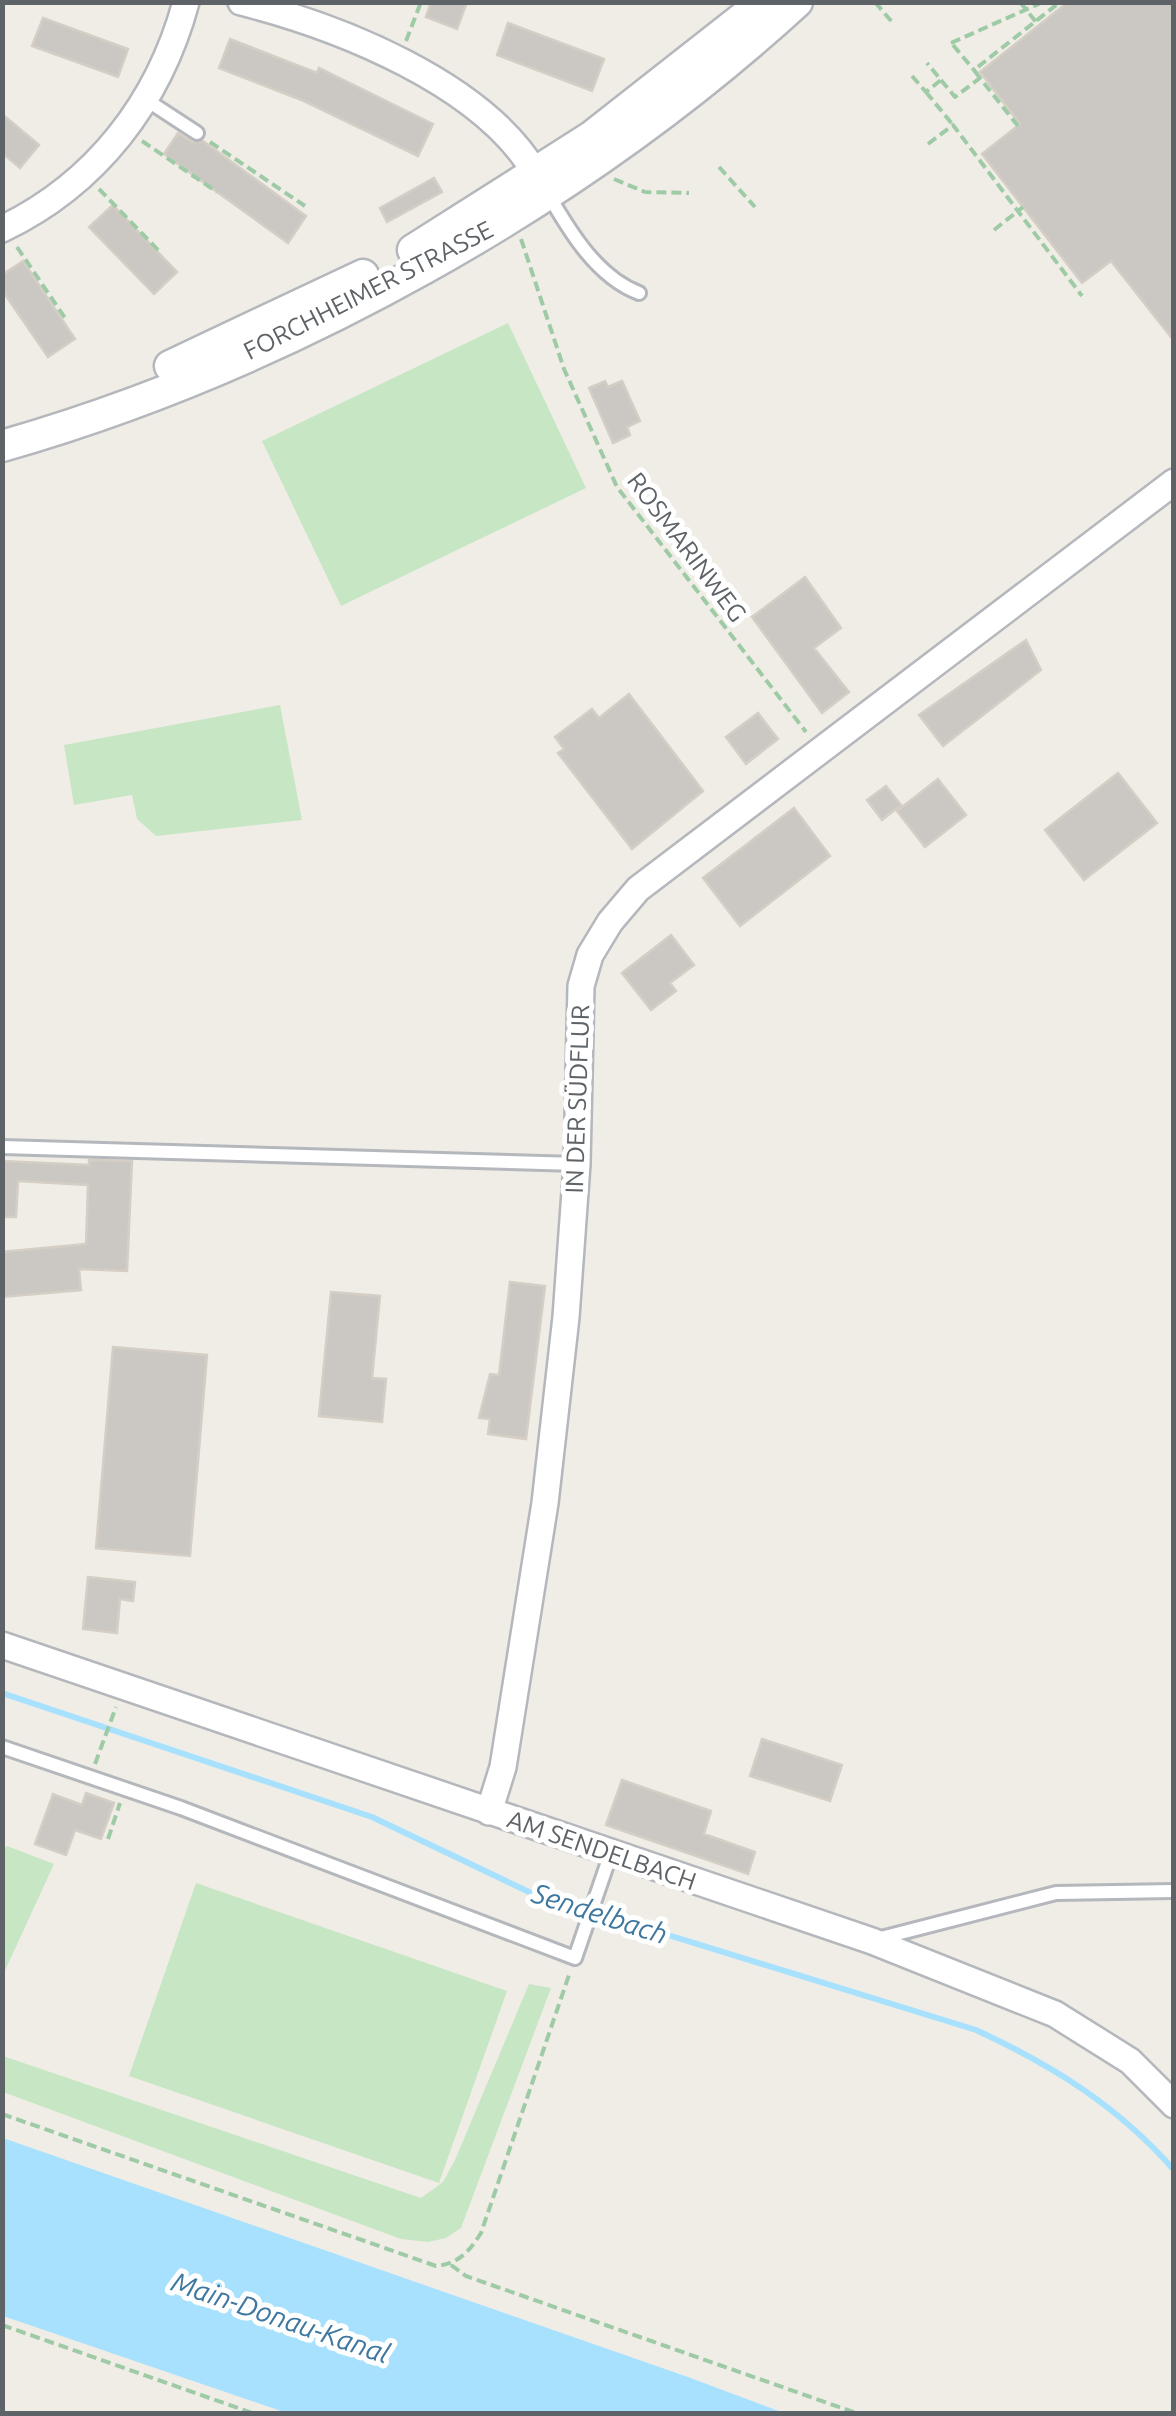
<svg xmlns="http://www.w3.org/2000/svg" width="1176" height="2416" font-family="Ubuntu,sans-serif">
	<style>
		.green { fill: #c7e7c4 }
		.water { fill: #a8e1fe }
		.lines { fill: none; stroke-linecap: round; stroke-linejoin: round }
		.stream { stroke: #a8e1fe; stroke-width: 6 }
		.building { fill: #cbc8c3; stroke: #d5cec5; stroke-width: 2.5 }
		.service-casing { stroke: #b4b7bb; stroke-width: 18 }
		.minor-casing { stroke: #b4b7bb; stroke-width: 30 }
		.tertiary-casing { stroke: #b4b7bb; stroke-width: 35 }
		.path { stroke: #9ecba6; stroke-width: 4; stroke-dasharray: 10 5; stroke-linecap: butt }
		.service { stroke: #fff; stroke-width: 12 }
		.minor { stroke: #fff; stroke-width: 25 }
		.tertiary { stroke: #fff; stroke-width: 30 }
		.labels { text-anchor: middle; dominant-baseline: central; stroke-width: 10; stroke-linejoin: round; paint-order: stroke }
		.street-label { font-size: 25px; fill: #5e6367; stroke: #fff }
		.water-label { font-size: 28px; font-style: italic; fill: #3e779f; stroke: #fff }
	</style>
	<rect width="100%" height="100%" fill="#f0ede7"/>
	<path class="green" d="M508 323 586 488 341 606 262 441Z
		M280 705 302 820 156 836 137 819 132 795 74 805 64 745Z
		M7 1846 54 1864 3 1975 2 1850Z
		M196 1883 507 1991 439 2183 129 2076Z
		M529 1984 551 1988 461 2228 446 2238 428 2242 401 2239 3 2092V2056L421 2198 443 2182 455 2160Z"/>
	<path class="water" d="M3 2138 688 2377 784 2413H287L3 2316Z"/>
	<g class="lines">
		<path class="stream" d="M2 1693 372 1817 529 1892 976 2030C1052 2065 1118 2106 1174 2170"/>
	</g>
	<path class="building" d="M431 2H467L457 29 426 17Z
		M1068 2H1174V341L1111 261 1082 283 982 154 1020 124 980 72Z
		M43 18 128 49 118 77 32 46Z
		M508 23 604 59 592 91 497 55Z
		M230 39 317 73 319 68 433 124 418 156 304 101 219 68Z
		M2 114 39 145 20 168 2 153Z
		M178 133 192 142 203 141 306 216 288 243 164 154Z
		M434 178 442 192 387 222 380 208Z
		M113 205 177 272 154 294 89 227Z
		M23 261 75 339 48 357 2 290V275Z
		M605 381 608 387 622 381 640 421 627 427 630 435 613 443 589 388Z
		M805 577 841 628 814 648 849 692 822 713 752 617Z
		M1026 640 1041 670 943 746 919 715Z
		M629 694 703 791 632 849 558 753 564 749 555 737 592 709 599 718Z
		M758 713 778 739 746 764 726 737Z
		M1118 773 1157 823 1084 880 1045 830Z
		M938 779 966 815 925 847 897 811Z
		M886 786 901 805 882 820 867 800Z
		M794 808 830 856 740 926 703 878Z
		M671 935 694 965 670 983 676 991 651 1010 622 973Z
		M89 1160 132 1161 127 1271 79 1269 81 1290 2 1297V1252L86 1244 88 1185 18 1181 16 1217H2V1161L89 1165Z
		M510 1282 545 1286 526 1439 488 1434 490 1419 479 1418 490 1374 499 1375Z
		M331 1292 380 1296 372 1378 386 1379 382 1422 319 1416Z
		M113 1347 207 1355 190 1556 96 1548Z
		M88 1577 135 1582 133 1601 120 1599 117 1633 83 1629Z
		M762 1739 842 1765 830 1801 750 1776Z
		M622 1780 711 1811 704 1834 755 1852 748 1874 606 1825Z
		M86 1793 114 1803 101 1839 75 1830 66 1855 35 1844 53 1794 82 1805Z"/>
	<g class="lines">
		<g class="service-casing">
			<path id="service" d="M145 99 197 133
				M548 194C570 232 597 277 639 293
				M2 1147 577 1164
				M2 1747 181 1808 575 1958 611 1853
				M877 1939 1056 1893 1174 1891"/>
		</g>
		<g class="minor-casing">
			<path id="minor" d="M241 2C339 27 483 83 536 174
				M2 229C96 184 159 102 186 2
				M2 1645 872 1941 1055 2014 1130 2061 1174 2105
				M489 1812 503 1767 545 1503 566 1317 577 1164 581 986 590 955 610 922 638 889 1174 482"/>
		</g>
		<g class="tertiary-casing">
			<path id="tertiary" d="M413 250 591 137 763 2
				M170 366 363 275
				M2 446C286 365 580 201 797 2"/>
		</g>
		<path class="path" d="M875 2 892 22
			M1020 2 1036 22
			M406 41 421 2
			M951 43 1043 2
			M953 45 974 70
			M912 76 926 92 941 80 927 63
			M980 78 974 70 1060 2
			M941 80 955 97 980 78 1018 126
			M926 92 953 125
			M142 141 217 192
			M210 142 305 206
			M928 144 953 125 1082 296
			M719 167 755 207
			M614 179 645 192 689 193
			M99 189 161 253
			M994 230 1023 207
			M521 239 564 369 617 487 806 732
			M17 247 65 318
			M95 1764 116 1707
			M108 1839 120 1803
			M2 2114 436 2266C458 2264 469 2252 481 2233L570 1972
			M451 2265 466 2276 859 2414
			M2 2325 255 2414"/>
		<use href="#service" class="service"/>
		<use href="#minor" class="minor"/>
		<use href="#tertiary" class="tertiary"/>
	</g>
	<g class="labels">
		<g class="street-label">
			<text transform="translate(368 290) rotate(-27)">FORCHHEIMER STRASSE</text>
			<text transform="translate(687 547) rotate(53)">ROSMARINWEG</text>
			<text transform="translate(577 1099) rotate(-88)">IN DER SÜDFLUR</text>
			<text transform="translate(602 1850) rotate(19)">AM SENDELBACH</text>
		</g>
		<g class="water-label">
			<text transform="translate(600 1913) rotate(18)">Sendelbach</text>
			<text transform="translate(281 2317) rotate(19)">Main-Donau-Kanal</text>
		</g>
	</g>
	<rect width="1176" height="2416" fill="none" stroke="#5e6367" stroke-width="10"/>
</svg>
